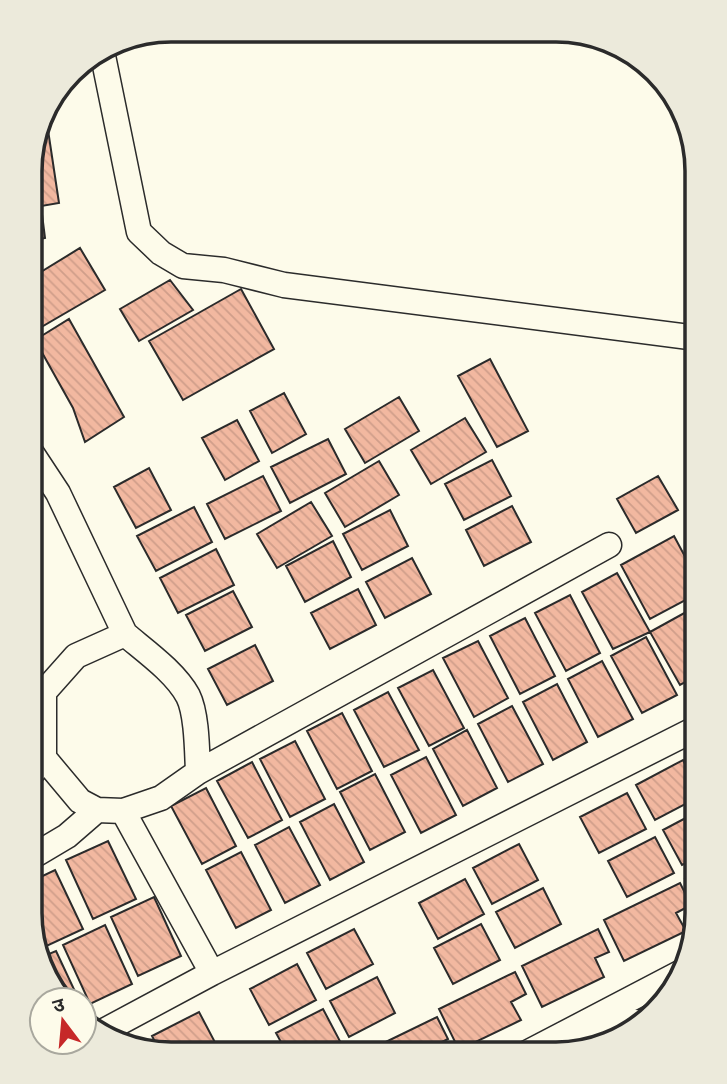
<svg xmlns="http://www.w3.org/2000/svg" width="727" height="1084" font-family="'PT Sans Narrow','Noto Sans Devanagari',sans-serif">
	<style>
		.building { fill: url(#building-back-hatch); stroke: #2b2b2b; stroke-width: 2 }
		.lines { fill: none; stroke-linecap: round; stroke-linejoin: round }
		.minor-casing { stroke: #2b2b2b; stroke-width: 27 }
		.minor { stroke: #fdfbea; stroke-width: 24 }
		.rim { fill: none; stroke: #2b2b2b; stroke-width: 3.5 }
	</style>
	<defs>
		<pattern id="building-back-hatch" width="6" height="6" patternUnits="userSpaceOnUse" patternTransform="scale(1.75)"><rect width="6" height="6" fill="#f2b8a0"/><path d="M-1 5l2 2M0 0l6 6M5-1l2 2" fill="none" stroke="#d09e8a"/></pattern>
	</defs>
	<rect width="100%" height="100%" fill="#fdfbea"/>
	<path class="building" d="M45 110 59 203 41 206 45 238 31 241V152Z
		M80 248 105 290 31 333V278Z
		M170 280 193 310 139 341 120 309Z
		M241 289 274 349 183 400 149 341Z
		M69 319 124 417 85 442 73 408 35 340Z
		M490 359 528 431 497 447 458 376Z
		M284 393 306 434 272 453 250 411Z
		M399 397 419 431 365 463 345 429Z
		M465 418 486 452 431 484 411 450Z
		M237 420 259 461 225 480 202 438Z
		M328 439 346 474 290 503 271 467Z
		M492 460 511 496 464 520 445 484Z
		M379 461 399 495 345 527 325 493Z
		M149 468 171 510 136 528 114 487Z
		M263 476 281 511 225 539 207 504Z
		M658 476 678 510 636 533 617 499Z
		M311 502 332 536 277 568 257 534Z
		M512 506 531 542 484 566 466 530Z
		M194 507 212 542 156 571 137 536Z
		M390 510 408 546 362 570 343 534Z
		M674 536 697 579V594L650 619 621 565Z
		M333 541 351 577 305 602 286 566Z
		M216 549 234 585 178 613 160 578Z
		M412 558 431 594 385 618 366 582Z
		M617 573 650 632 613 649 582 592Z
		M358 589 376 625 330 649 311 613Z
		M233 591 252 627 205 651 186 615Z
		M570 595 600 653 566 671 535 613Z
		M697 606V676L680 685 650 632Z
		M525 618 555 676 520 694 490 636Z
		M646 637 677 695 642 713 611 656Z
		M478 641 508 698 474 717 443 658Z
		M255 645 273 681 227 705 208 669Z
		M602 661 633 719 598 737 568 679Z
		M433 670 464 728 429 746 398 688Z
		M557 684 587 742 553 760 523 702Z
		M388 692 419 750 384 767 354 710Z
		M512 706 543 764 508 782 478 724Z
		M342 713 372 771 337 789 307 731Z
		M467 730 497 788 463 806 433 749Z
		M295 741 325 799 290 817 260 759Z
		M426 757 456 815 421 833 391 775Z
		M683 760 697 788V798L655 820 636 785Z
		M252 762 282 820 248 838 217 781Z
		M375 774 405 832 370 850 340 792Z
		M206 788 236 846 202 864 171 806Z
		M627 793 646 829 599 853 580 817Z
		M334 804 364 862 330 880 300 822Z
		M697 812V858L682 865 663 830Z
		M289 827 320 885 285 903 255 845Z
		M655 837 674 873 627 897 608 861Z
		M108 841 136 899 93 919 66 860Z
		M519 844 538 880 492 904 473 868Z
		M241 852 271 910 236 928 206 870Z
		M55 870 83 929 40 949 35 938 30 913V882Z
		M697 873V904L685 879Z
		M465 879 484 914 438 939 419 903Z
		M680 883 691 905 676 913 686 931 624 961 604 920Z
		M543 888 561 924 515 948 496 912Z
		M154 897 181 956 138 976 111 917Z
		M481 924 500 960 453 984 434 948Z
		M105 925 132 984 90 1004 63 945Z
		M354 929 373 964 326 989 307 953Z
		M598 929 609 952 595 958 604 977 542 1007 522 966Z
		M56 951 79 1000H66L41 968 39 958Z
		M297 964 316 1000 269 1025 250 989Z
		M515 972 526 994 511 1002 521 1020 459 1050 439 1009Z
		M377 977 395 1013 349 1037 330 1001Z
		M323 1009 342 1045 325 1054 287 1053 276 1033Z
		M199 1012 218 1048 208 1053H161L152 1036Z
		M437 1017 448 1039 434 1046 438 1054H361Z"/>
	<g class="lines">
		<g class="minor-casing">
			<path id="minor" d="M102 51 139 232 161 253 183 266 224 270 284 285 697 338
				M31 452 58 493 125 634
				M44 758 80 801 97 810 123 811 161 798 198 772 609 545
				M30 776 44 758V692L76 656 125 634C145 651 175 672 188 696 197 714 197 751 198 772
				M123 811 212 973
				M30 858 67 836 97 810
				M102 1032 212 973 697 728
				M587 1048 636 1022
				M525 1054 680 973"/>
		</g>
		<use href="#minor" class="minor"/>
	</g>
	<path d="M0 0H727V1084H0ZM171 42H556A129 129 0 0 1 685 171V913A129 129 0 0 1 556 1042H171A129 129 0 0 1 42 913V171A129 129 0 0 1 171 42Z" fill="#eceadb" fill-rule="evenodd"/>
	<path class="rim" d="M171 42H556A129 129 0 0 1 685 171V913A129 129 0 0 1 556 1042H171A129 129 0 0 1 42 913V171A129 129 0 0 1 171 42Z"/>
	<g transform="translate(63 1021) rotate(344)"><circle r="33" fill="#fdfbea" stroke="#a9a89e" stroke-width="2"/>
	<path d="M0-5L12 26L0 18L-12 26Z" fill="#c62828"/>
	<text y="-10" font-size="19" font-weight="bold" text-anchor="middle" fill="#2b2b2b">उ</text>
	</g>
</svg>
